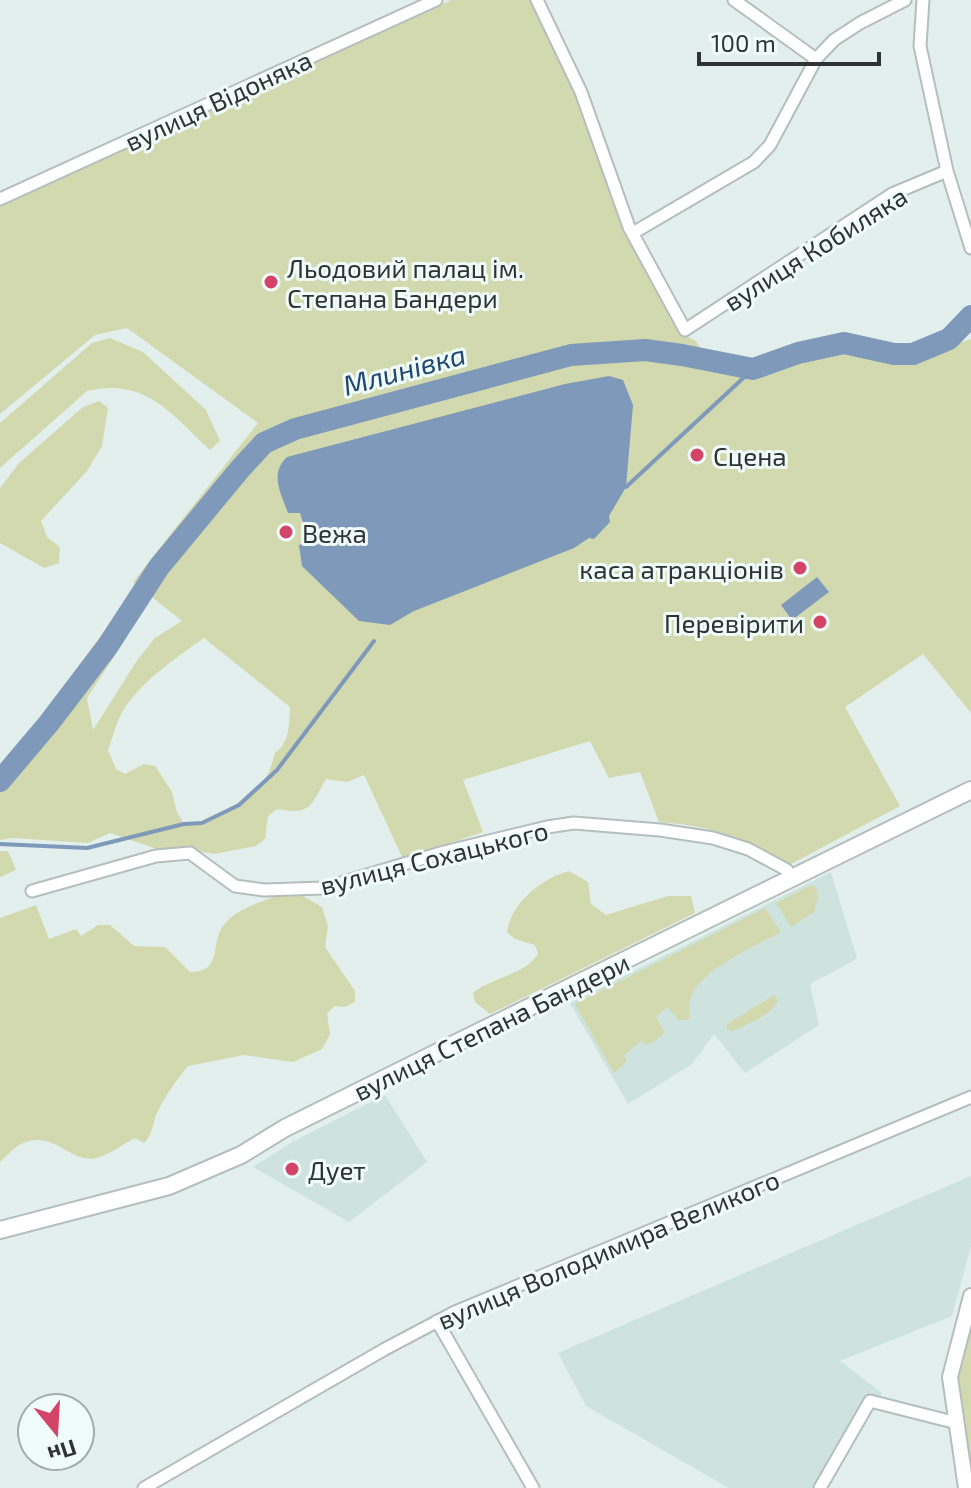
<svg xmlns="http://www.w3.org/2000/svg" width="971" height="1488" font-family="'Exo 2',sans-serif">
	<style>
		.built { fill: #cee2de }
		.green { fill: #d3d9af; fill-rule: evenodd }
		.water { fill: #7e99ba }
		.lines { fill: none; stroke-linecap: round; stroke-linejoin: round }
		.stream { stroke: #7e99ba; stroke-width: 4 }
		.river { stroke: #7e99ba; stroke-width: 22 }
		.minor-casing { stroke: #b4bfbd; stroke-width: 15 }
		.tertiary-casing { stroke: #b4bfbd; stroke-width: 18 }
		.secondary-casing { stroke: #b4bfbd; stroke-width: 20 }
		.minor { stroke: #fff; stroke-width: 11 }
		.tertiary { stroke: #fff; stroke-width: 14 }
		.secondary { stroke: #fff; stroke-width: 16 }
		.poi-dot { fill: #d34468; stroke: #f0fcfa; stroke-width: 3 }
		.labels { text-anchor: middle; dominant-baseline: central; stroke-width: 6; stroke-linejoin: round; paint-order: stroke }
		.street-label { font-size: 26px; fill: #2f3332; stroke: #f0fcfa }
		.poi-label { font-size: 26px; fill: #2f3332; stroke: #f0fcfa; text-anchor: start }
		.water-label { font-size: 28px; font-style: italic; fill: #204773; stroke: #f0fcfa }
	</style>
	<rect width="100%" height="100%" fill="#e2efec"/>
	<path class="built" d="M831 872 857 959 810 984 819 1025 745 1073 714 1034 692 1064 628 1104 570 1003Z
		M385 1095 427 1162 349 1222 253 1167 294 1141Z
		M971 1176V1246L952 1316 840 1361 882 1393 826 1488H729L586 1406 558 1353Z"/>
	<path class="green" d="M451 0H531L578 98 630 240 682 334 696 341 703 353 769 371 843 349 908 360 971 339V713L923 654 845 707 900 806 791 864C744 838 713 826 659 822L640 772 609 778 590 741 463 780 483 832 403 859 364 775 347 782 326 779C310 807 311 815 277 809L268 816 265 839 256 846 214 854 192 850H160L110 833 88 843 13 838 0 840V791L6 786 3 768 116 615 129 625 127 637 87 698 93 730 138 659 155 638 182 621 133 582 258 423 127 328 95 335 0 414V206ZM204 638 290 707C289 723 290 743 275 753 272 761 271 771 266 777 247 802 215 822 184 824L177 812 172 792 155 766 144 764 125 774 116 769 108 750C113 738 116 721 124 709 143 680 176 658 204 638Z
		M110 338 143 352 206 410 220 441 210 450C171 414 146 377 87 391L0 468V423L92 343Z
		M99 401 108 408 102 446 87 471 41 521 47 537 60 547 59 563 44 568 0 543V488L19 463 83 407Z
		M0 851H8L16 870 0 877Z
		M569 871 588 882 591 904 606 915 668 896H691L695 913 490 1014 475 1002 473 993C492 977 525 975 538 954L535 945 515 939 507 932C511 903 542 878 569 871Z
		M811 885 816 887 818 897 814 912 791 927 776 903Z
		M278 895H301L322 907 328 926 325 947 355 991V1002L345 1007 335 1006 327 1013 330 1034 322 1049 293 1062 244 1055 188 1066C176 1081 164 1097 156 1115 152 1126 153 1134 144 1143L135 1138C123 1144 109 1155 96 1158 71 1165 53 1127 19 1145 12 1149 6 1157 0 1162V918L36 905 49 939 76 929 81 936 98 925H110L134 946 165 947 190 972C223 972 210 945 223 926 235 909 260 903 278 895Z
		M765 908 781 932C754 947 678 978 690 1015L688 1020H679L667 1007 656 1017 664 1031 662 1036 647 1045 641 1041 624 1055 627 1061 614 1073 575 1004Z
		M774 995 778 1001C769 1017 748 1023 733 1031L727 1030V1024Z
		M971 1298V1488L950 1377Z"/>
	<path class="water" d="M609 376 623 380 633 405 626 487 609 516 610 522 594 539 589 538 574 548 414 611 390 625 359 621 302 566 299 545 309 541 300 513H288C281 493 269 474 287 457L565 384Z
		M817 577 829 592 792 620 781 605Z"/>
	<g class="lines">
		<path class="stream" d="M626 487 753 369
			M0 844 87 848 184 824 202 823 239 805 277 770 374 641"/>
		<path class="river" d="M0 781 49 723 107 647 159 567 240 469 264 443 295 429 571 355 645 350 682 355 753 369 798 353 844 343 894 354H913L949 339 971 316"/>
		<g class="minor-casing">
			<path id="minor" d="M537 0 581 92 629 227 685 330 892 194 947 171
				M734 0 816 59
				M923 0 920 46 947 171 971 248
				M0 199 436 0
				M633 233 754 162 770 145 816 59 834 40 860 23 905 0
				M32 891 156 856 190 853 235 886 264 890 324 888 444 852 547 827 574 823 660 830 713 838 748 849 787 870 791 878
				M437 1321 533 1488
				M144 1488 385 1349 455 1312 971 1097
				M820 1488 870 1401 957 1423"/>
		</g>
		<g class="tertiary-casing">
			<path id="tertiary" d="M966 1488 950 1377 971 1296"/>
		</g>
		<g class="secondary-casing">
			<path id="secondary" d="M0 1230 169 1186 241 1155 285 1128 444 1049 971 790"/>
		</g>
		<use href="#minor" class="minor"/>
		<use href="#tertiary" class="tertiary"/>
		<use href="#secondary" class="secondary"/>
	</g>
	<g class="poi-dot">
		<circle cx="271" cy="282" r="8"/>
		<circle cx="697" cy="455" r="8"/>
		<circle cx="286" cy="532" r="8"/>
		<circle cx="800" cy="568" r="8"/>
		<circle cx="820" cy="622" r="8"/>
		<circle cx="292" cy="1169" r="8"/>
	</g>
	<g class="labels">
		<g class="street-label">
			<text transform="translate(218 100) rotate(-25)">вулиця Відоняка</text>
			<text transform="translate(815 248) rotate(-32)">вулиця Кобиляка</text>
			<text transform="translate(434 857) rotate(-14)">вулиця Сохацького</text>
			<text transform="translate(491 1026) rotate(-26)">вулиця Степана Бандери</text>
			<text transform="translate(608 1249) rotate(-23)">вулиця Володимира Великого</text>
		</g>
		<g class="poi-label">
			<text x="287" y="267">Льодовий палац ім.<tspan x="287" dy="30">Степана Бандери</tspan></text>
			<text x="713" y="455">Сцена</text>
			<text x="302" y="532">Вежа</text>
			<text x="784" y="568" text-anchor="end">каса атракціонів</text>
			<text x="804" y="622" text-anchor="end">Перевірити</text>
			<text x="308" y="1169">Дует</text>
		</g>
		<g class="water-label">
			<text transform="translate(404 369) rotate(-15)">Млинівка</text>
		</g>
	</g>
	<g transform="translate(56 1432) rotate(162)"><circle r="38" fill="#f0fcfa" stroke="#a3acaa" stroke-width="2"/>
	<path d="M0-6L14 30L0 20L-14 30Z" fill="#d34468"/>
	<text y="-12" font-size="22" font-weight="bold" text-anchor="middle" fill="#2f3332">Пн</text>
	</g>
	<path d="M699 52v12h180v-12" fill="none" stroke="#2f3332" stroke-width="4"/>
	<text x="711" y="52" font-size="24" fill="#2f3332" stroke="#f0fcfa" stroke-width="6" paint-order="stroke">100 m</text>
</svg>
